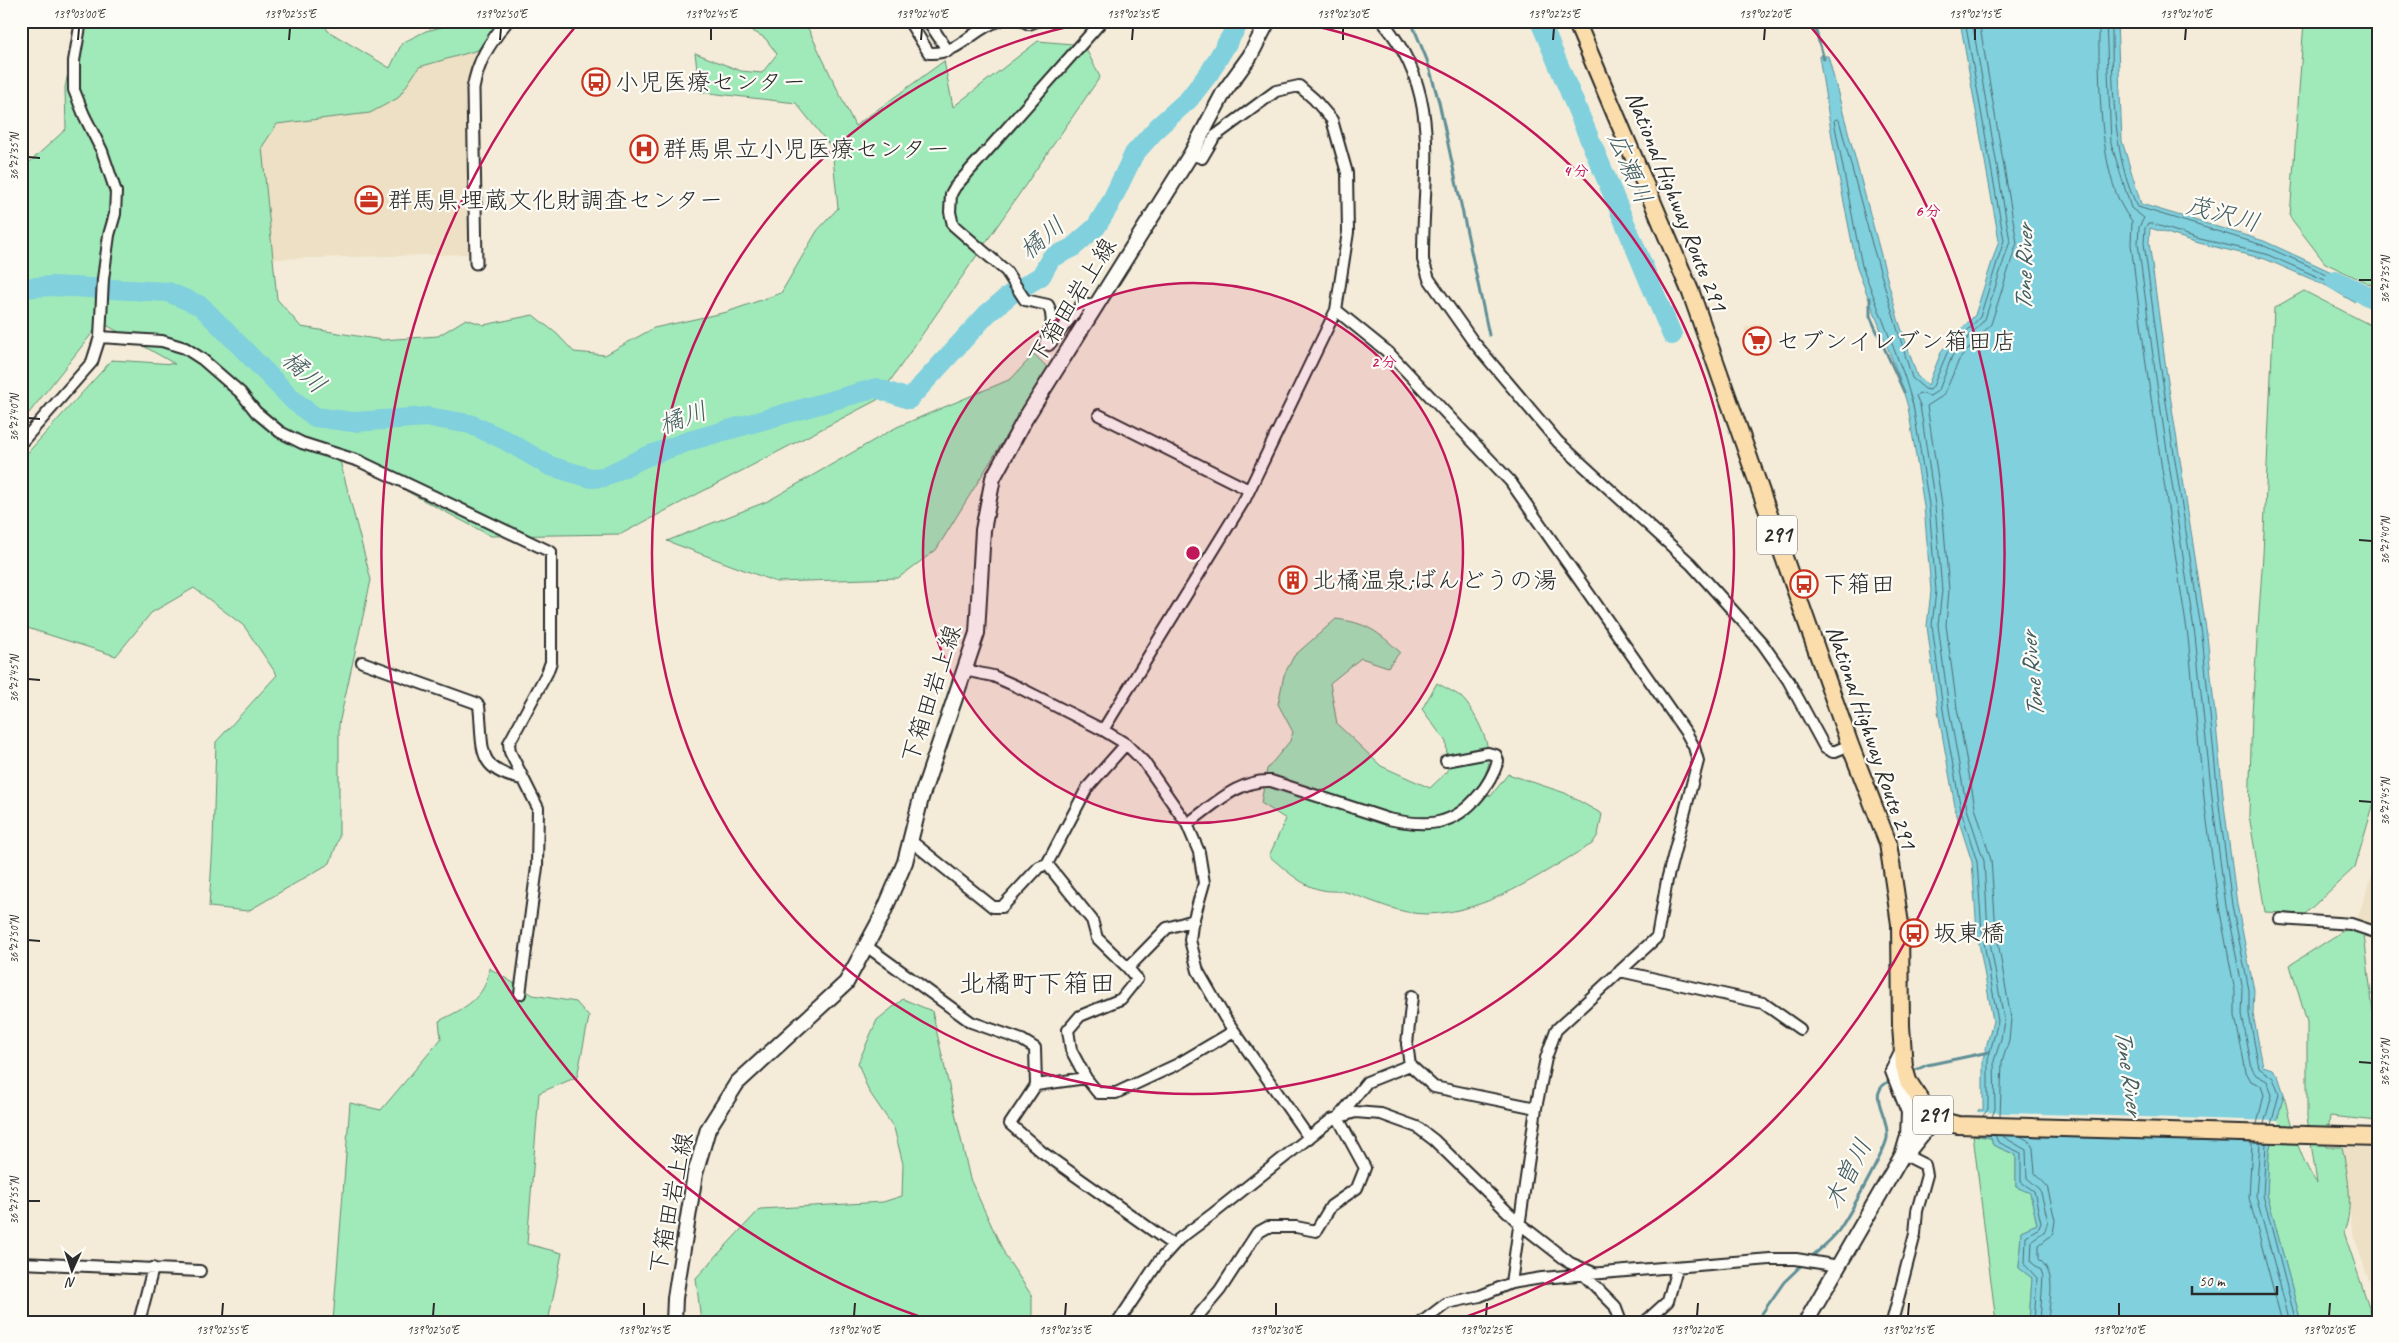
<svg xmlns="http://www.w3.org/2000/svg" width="2399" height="1343" font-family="Caveat,'Klee One',sans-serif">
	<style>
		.built { fill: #ede0c4 }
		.green { fill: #a0eab9; stroke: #668a72 }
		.water { fill: #80d0dd; stroke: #5e8e96 }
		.pier { fill: #f4ecd9 }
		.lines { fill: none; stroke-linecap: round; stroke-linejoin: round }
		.shore { stroke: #4d6d72; stroke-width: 1 }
		.stream { stroke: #5e8e96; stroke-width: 3 }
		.river { stroke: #80d0dd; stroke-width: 20 }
		.minor-casing { stroke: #2b2b2b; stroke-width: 14 }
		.tertiary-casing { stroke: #2b2b2b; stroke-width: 15 }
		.secondary-casing { stroke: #2b2b2b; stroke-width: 18 }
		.trunk-casing { stroke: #2b2b2b; stroke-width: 20 }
		.minor { stroke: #fdfcf7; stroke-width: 10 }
		.tertiary { stroke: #fdfcf7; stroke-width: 11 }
		.secondary { stroke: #fdfcf7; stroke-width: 14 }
		.trunk { stroke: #faddab; stroke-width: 16 }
		.ticks { fill: none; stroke: #2b2b2b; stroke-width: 2 }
		.ring { fill: none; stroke: #c2185b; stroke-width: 2.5 }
		.labels { text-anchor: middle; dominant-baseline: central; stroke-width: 4.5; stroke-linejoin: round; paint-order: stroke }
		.shield { fill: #fdfcf7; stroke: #6a6a68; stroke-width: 1 }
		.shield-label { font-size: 22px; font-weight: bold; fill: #2b2b2b }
		.poi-label { font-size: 24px; fill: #2b2b2b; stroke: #fdfcf7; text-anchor: start }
		.street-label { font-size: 24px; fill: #2b2b2b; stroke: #fdfcf7 }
		.water-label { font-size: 25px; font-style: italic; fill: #445d60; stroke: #fdfcf7 }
		.quarter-label { font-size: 26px; fill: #2b2b2b; stroke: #fdfcf7 }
		.centre { fill: #c2185b; stroke: #fdfcf7; stroke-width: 2.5 }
		.ring-label { font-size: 15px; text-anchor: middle; font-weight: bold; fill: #c2185b; stroke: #fdfcf7; stroke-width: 4.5; stroke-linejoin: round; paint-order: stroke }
		.neatline { fill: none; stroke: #2b2b2b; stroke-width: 2 }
		.ticks-label { font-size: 12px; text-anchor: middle; fill: #2b2b2b }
	</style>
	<rect width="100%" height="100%" fill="#f4ecd9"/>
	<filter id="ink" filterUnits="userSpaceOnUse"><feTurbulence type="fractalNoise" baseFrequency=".02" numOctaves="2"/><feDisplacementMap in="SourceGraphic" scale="10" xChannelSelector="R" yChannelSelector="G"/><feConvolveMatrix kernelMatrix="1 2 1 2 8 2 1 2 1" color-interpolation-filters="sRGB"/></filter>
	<g filter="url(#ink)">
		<path class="built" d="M478 50 470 73V254L273 259 262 147 277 124 370 113 398 98 419 67Z
			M1761 323 1769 352 1754 355 1744 328Z
			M2378 859V925L2357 919Z
			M2342 1147 2378 1148V1308L2352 1230Z"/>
		<path class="green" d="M78 21H322L328 31 390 68 402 43 426 31 466 21H499L478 50 419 67 398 98 370 113 277 124 262 147 277 299 301 327 382 340 438 336 466 319 484 325 533 315 557 334 574 352 605 355 654 328 727 312 781 293 817 231 838 208 832 148 796 103 700 92 695 53 741 71 762 73 777 54 765 38 735 21 805 22 855 126 944 61 953 107 1038 41 1084 45 1100 77 877 400 621 534 491 536 312 441 340 461 371 580 339 724V838L330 863 248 911 209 907 213 843 216 742 277 675 244 626 194 588 151 613 116 656 21 626V460L112 360 175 364 101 322 29 413H21V170L66 129 65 88Z
			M2304 21H2378V288L2325 263 2290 217Z
			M2304 291 2378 329V789L2355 867 2305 914 2265 912 2249 815 2252 713 2263 555 2274 308Z
			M1034 354 1048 368 936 550 898 578 776 582 667 541 768 501 897 427 1011 379Z
			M1336 619C1367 623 1377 631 1400 652L1388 667 1361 658 1330 683 1337 724 1381 766 1430 788 1448 771 1446 742 1422 709 1437 683C1445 688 1455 692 1461 697 1474 709 1491 744 1489 762 1487 773 1482 781 1477 791L1491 796 1508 774 1565 793 1602 814 1598 835 1592 844C1540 874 1488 913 1426 914 1399 914 1374 901 1349 893 1341 890 1331 892 1323 890 1302 887 1285 869 1269 856L1286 819 1261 803 1267 769 1290 741 1293 732 1278 704 1284 675 1294 656Z
			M2346 929 2364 934 2378 1055V1121L2330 1116 2326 1147H2342C2348 1174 2354 1206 2344 1232L2374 1322H2301L2267 1194 2269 1151 2284 1094C2289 1121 2301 1162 2317 1183L2307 1117V1022L2290 965Z
			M489 968 533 995 576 1002 589 1017 577 1077 539 1093 527 1244 562 1253 548 1322H333L350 1103 381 1110 441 1039 439 1021C463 1009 487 998 489 968Z
			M903 999 932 1011 970 1179 1006 1257 1032 1296V1322H701L696 1278 760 1209 883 1202 902 1196 903 1164 894 1128 868 1090 858 1063 877 1020Z
			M1973 1135 1991 1138 1993 1145 2016 1155V1187L2030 1192 2037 1224 2021 1231 2019 1268 2032 1278 2029 1322H1996Z"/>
		<path class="water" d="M1960 21H2117L2122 141 2141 204 2264 241 2362 286 2354 302 2325 285 2265 259 2199 243 2150 228 2149 242 2166 369 2207 635 2224 805 2237 904 2254 990 2253 1014 2263 1066 2272 1069 2278 1076 2284 1094 2269 1151 2267 1194 2301 1322H2029L2032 1278 2019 1268 2021 1231 2037 1224 2030 1193 2016 1187V1155L1993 1145 1991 1138 1981 1136 1978 1110H1983V1059L1993 1021 1977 932 1972 862 1956 812 1938 711 1927 626 1931 591 1924 506 1908 407 1899 377 1857 268 1836 162 1819 56H1828L1898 319 1917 376 1928 385 1942 350 1975 315 1999 240Z"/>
		<path class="pier" d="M1975 1112 2279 1121 2274 1143 1978 1134Z"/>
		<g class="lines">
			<path class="shore" d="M1965 21 2004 240 1980 317 1947 353 1933 386 1930 390 1925 389 1912 378 1872 244 1839 120 1836 119 1834 121 1862 266 1904 375 1913 405 1929 505 1936 591 1932 625 1943 710 1961 810 1977 862 1982 932 1998 1021 1988 1060V1109L1983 1116
				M1972 21 2010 241 1985 319 1952 356 1939 390 1930 396 1919 393 1916 396 1920 405 1935 505 1942 591 1938 625 1949 709 1967 809 1984 861 1988 931 2004 1020 2001 1039 1994 1061 1995 1109 1992 1117
				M1979 21 2017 243 1991 324 1959 360 1944 395 1927 406 1942 505 1949 590 1946 625 1957 708 1975 807 1991 860 1996 930 2011 1019 2009 1040 2002 1062 2000 1117
				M2099 21C2099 74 2097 182 2132 221L2131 244 2147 372 2188 637 2205 807 2219 907 2235 991V1016L2246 1072 2251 1081 2261 1086 2264 1095 2257 1124
				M2106 21 2111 143 2131 208 2144 218 2139 227 2138 243 2155 371 2195 636 2213 806 2226 906 2243 990 2242 1015 2252 1069 2256 1075 2267 1081 2272 1095 2264 1124
				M2112 21C2112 75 2112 161 2138 207L2262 245 2307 265 2354 289 2350 294 2327 281 2266 254 2200 239 2153 224H2148L2145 228 2144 243 2161 370 2202 635 2219 805 2232 905 2249 990V1014L2259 1068 2273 1078 2279 1094 2271 1125
				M1995 1135 1998 1142 2021 1153V1182L2034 1191 2041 1223 2039 1228 2026 1236 2025 1265 2037 1278 2034 1322
				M2002 1136 2026 1150 2027 1178 2040 1189 2048 1221 2045 1231 2032 1240 2031 1262 2041 1270 2043 1276 2040 1322
				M2020 1136 2029 1141 2033 1148 2035 1173 2047 1186 2055 1220 2053 1234 2039 1245V1259C2058 1276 2049 1298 2048 1322
				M2252 1143 2249 1198 2282 1322
				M2260 1143 2256 1196 2290 1322
				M2266 1143 2263 1195 2296 1322"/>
			<path class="stream" d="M1411 21 1427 60 1439 102 1489 335
				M1816 21 1815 28 1824 59
				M1870 298V316L1904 392
				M1911 1072 1927 1065 1989 1052
				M1809 1259C1819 1250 1832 1240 1839 1230 1848 1217 1885 1151 1887 1138 1890 1113 1862 1093 1893 1079
				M1756 1322 1784 1282 1804 1263"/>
			<path class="river" d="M1540 21 1672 335
				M2335 280 2378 301
				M21 288 52 286 168 292 201 306 294 401 315 417 353 422 428 417 470 424 505 440 550 466 591 478 604 477 645 457 689 441 876 388 909 399 987 314 1011 294 1041 276 1051 258 1072 248 1096 227 1110 204 1134 154 1158 127 1189 99 1210 72 1240 21"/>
			<g class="minor-casing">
				<path id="minor" d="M909 21 929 53C959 55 973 28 999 21
					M928 21 948 51
					M1023 21 1029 24 1037 21
					M1382 21C1445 95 1422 172 1423 260L1429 279 1472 340 1558 442 1691 564 1762 643 1788 680 1825 748 1833 752 1850 745
					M1096 305H1081L1049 345 1045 343C1051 329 1055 319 1048 305L1025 300 1006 271 953 225 950 212 951 194 955 187 1102 21
					M1336 310 1389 353 1510 481 1687 734 1694 747 1698 761 1667 880 1657 937 1556 1030 1546 1058 1536 1108 1511 1283
					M100 337 162 341 185 348 202 359 241 393 256 412 280 432 302 443 359 461 551 552V662L547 673 509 743 510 752 538 808 537 867 520 994
					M1099 415 1249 490
					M21 443 92 362 100 337 103 279 109 235 115 214 116 192 102 151 84 115 74 90V61L81 21
					M362 662 476 703 479 706C484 746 474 770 522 779
					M964 670 993 676 1018 687 1103 730 1126 744 1144 762 1187 824 1199 852 1204 883 1192 925 1190 940 1198 971 1225 1018 1309 1138
					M1103 730 1245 499 1336 310 1348 232 1347 173 1332 120 1314 99 1299 86 1276 91 1215 136 1202 158 1191 154
					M1126 744 1087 788 1047 864 1092 920 1097 938 1128 968 1167 928 1194 920
					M1187 824C1213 806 1238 779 1271 781L1388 819C1427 827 1453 827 1479 795 1488 785 1494 773 1498 761L1496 755 1488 753 1446 761
					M911 841 993 907H1002L1039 867 1047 864
					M2280 919 2351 924 2378 933
					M869 948 971 1022 1022 1040 1035 1048 1036 1085 1010 1124 1042 1152 1173 1245
					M1620 971 1763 1003 1800 1029
					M1412 996 1407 1044 1410 1065 1434 1087 1536 1108
					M1086 1078 1071 1050 1068 1030 1080 1016 1121 999 1137 979 1128 968
					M1036 1085 1086 1078 1098 1093H1116L1178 1064 1234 1031
					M21 1263 200 1271
					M1582 1273 1615 1306 1621 1322
					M139 1322 153 1268
					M1118 1322 1159 1261 1179 1239 1214 1213 1331 1120 1355 1112 1381 1114 1417 1127 1434 1140 1520 1224 1570 1263 1594 1273
					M1193 1322 1220 1290 1257 1233 1268 1227H1296L1316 1231 1331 1206 1357 1188 1365 1168 1338 1118 1367 1082 1410 1065
					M1422 1322 1447 1303 1480 1296 1511 1283 1542 1278 1770 1259H1796L1839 1266
					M1645 1322 1668 1301 1677 1268
					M1892 1322 1915 1234 1917 1211 1927 1175 1925 1165 1903 1154"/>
			</g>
			<g class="tertiary-casing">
				<path id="tertiary" d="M476 263 473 89C478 60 489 44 507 21"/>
			</g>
			<g class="secondary-casing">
				<path id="secondary" d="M1903 1051 1893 1071 1909 1112 1908 1136 1903 1153
					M674 1322 675 1298 695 1174 708 1129 737 1083 846 983 881 918 905 862 921 798 977 633 983 530 993 478 1025 419 1191 154 1224 92 1250 56 1268 21
					M1806 1322 1903 1154 1910 1149 1936 1117"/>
			</g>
			<g class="trunk-casing">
				<path id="trunk" d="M1576 21 1691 293 1850 745 1888 843 1900 924 1901 1026 1904 1067 1908 1081 1927 1110 1946 1122 1958 1125 2378 1137"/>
			</g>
			<use href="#minor" class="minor"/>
			<use href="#tertiary" class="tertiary"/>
			<use href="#secondary" class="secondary"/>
			<use href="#trunk" class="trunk"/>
		</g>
	</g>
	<path class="ticks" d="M78 40 79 28M289 40 290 28M500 40 501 28M711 40V28M921 40 922 28M1132 40 1133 28M1343 40V28M1553 40 1554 28M1764 40 1765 28M1975 40V28M2185 40 2186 28M28 157 40 158M2359 280H2372M28 418 40 419M2359 540 2372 541M28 679 40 680M2359 801 2372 802M28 940 40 941M2359 1062 2372 1063M28 1201H40M222 1316 223 1303M433 1316 434 1303M644 1316V1303M854 1316 855 1303M1065 1316 1066 1303M1276 1316V1303M1486 1316 1487 1303M1697 1316 1698 1303M1908 1316 1909 1303M2119 1316V1303M2329 1316 2330 1303"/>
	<circle cx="1193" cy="553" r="270" fill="#c2185b" fill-opacity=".12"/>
	<g class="ring">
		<circle cx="1193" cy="553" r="270"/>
		<path d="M1296 22A541 541 0 1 1 1090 22"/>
		<path d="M929 1320A811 811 0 0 1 576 26M1810 26A811 811 0 0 1 1457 1320"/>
	</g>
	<defs>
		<g id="bus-ring" transform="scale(1.4375)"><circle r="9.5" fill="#fdfcf7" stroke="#c8321e" stroke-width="1.5"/><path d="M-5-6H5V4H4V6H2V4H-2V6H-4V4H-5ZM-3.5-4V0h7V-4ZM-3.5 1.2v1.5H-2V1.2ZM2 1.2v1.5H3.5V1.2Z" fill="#c8321e"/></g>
		<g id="hospital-ring" transform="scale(1.4375)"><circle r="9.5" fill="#fdfcf7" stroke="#c8321e" stroke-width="1.5"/><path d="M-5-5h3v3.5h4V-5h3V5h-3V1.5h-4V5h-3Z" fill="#c8321e"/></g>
		<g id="office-ring" transform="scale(1.4375)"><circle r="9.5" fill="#fdfcf7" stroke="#c8321e" stroke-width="1.5"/><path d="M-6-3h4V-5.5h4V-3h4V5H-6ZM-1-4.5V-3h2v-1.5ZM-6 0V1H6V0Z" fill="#c8321e"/></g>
		<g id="supermarket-ring" transform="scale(1.4375)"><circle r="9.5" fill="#fdfcf7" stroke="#c8321e" stroke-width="1.5"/><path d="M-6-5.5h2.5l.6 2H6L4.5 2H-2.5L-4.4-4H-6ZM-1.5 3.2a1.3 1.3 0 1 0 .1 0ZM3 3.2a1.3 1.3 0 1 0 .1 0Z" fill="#c8321e"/></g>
		<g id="building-ring" transform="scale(1.4375)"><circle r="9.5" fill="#fdfcf7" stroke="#c8321e" stroke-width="1.5"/><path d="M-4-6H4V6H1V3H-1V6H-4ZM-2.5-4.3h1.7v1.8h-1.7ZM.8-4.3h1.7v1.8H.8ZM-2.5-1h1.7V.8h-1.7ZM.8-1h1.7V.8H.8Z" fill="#c8321e"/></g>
	</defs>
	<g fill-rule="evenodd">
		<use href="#bus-ring" x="596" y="82"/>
		<use href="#hospital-ring" x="644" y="149"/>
		<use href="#office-ring" x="369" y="200"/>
		<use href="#supermarket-ring" x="1757" y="341"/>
		<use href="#building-ring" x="1293" y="580"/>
		<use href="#bus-ring" x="1804" y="584"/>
		<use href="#bus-ring" x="1914" y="933"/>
	</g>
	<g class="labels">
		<g class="shield">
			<rect x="1757" y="515.5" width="40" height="39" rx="4"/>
			<rect x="1913" y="1095.5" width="40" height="39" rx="4"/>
		</g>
		<g class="shield-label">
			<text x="1777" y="535">291</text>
			<text x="1933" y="1115">291</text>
		</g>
		<g class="poi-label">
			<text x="615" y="82">小児医療センター</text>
			<text x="663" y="149">群馬県立小児医療センター</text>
			<text x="388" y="200">群馬県埋蔵文化財調査センター</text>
			<text x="1776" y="341">セブンイレブン箱田店</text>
			<text x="1312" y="580">北橘温泉;ばんどうの湯</text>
			<text x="1823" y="584">下箱田</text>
			<text x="1933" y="933">坂東橋</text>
		</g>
		<g class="street-label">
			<text transform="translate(1677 201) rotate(68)">National Highway Route 291</text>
			<text transform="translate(1072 301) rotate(-58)">下箱田岩上線</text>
			<text transform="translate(931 694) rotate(-72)">下箱田岩上線</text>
			<text transform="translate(1872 737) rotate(71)">National Highway Route 291</text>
			<text transform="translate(671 1203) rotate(-79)">下箱田岩上線</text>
		</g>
		<g class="water-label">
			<text transform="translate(1630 168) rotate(67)">広瀬川</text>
			<text transform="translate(2223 214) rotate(15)">茂沢川</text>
			<text transform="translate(1042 238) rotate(-40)">橘川</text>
			<text transform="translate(2024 268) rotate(-89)">Tone River</text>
			<text transform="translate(304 372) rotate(43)">橘川</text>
			<text transform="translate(683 418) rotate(-19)">橘川</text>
			<text transform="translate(2032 675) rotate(-95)">Tone River</text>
			<text transform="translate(2129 1072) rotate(82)">Tone River</text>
			<text transform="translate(1848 1174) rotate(-63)">木曽川</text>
		</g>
		<g class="quarter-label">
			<text x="1037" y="983">北橘町下箱田</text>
		</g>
	</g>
	<circle cx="1193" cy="553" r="8" class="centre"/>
	<g class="ring-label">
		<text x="1576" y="176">4 分</text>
		<text x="1928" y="216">6 分</text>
		<text x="1384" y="367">2 分</text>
	</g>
	<rect width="2399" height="1343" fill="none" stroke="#fdfcf7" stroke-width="55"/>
	<g transform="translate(72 1270) rotate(183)" stroke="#fdfcf7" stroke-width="4" paint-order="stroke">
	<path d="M0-4L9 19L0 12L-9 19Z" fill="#2b2b2b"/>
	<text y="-8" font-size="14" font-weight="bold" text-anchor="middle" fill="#2b2b2b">N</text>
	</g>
	<path d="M2192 1286v8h85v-8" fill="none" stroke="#2b2b2b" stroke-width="2.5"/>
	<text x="2199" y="1286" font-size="15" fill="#2b2b2b" stroke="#fdfcf7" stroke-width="4" paint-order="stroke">50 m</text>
	<rect x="28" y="28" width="2344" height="1288" class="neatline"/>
	<g class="ticks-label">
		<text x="79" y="18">139°03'00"E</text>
		<text x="290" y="18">139°02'55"E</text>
		<text x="501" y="18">139°02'50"E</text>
		<text x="711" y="18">139°02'45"E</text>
		<text x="922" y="18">139°02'40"E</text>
		<text x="1133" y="18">139°02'35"E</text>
		<text x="1343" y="18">139°02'30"E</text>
		<text x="1554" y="18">139°02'25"E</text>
		<text x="1765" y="18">139°02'20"E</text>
		<text x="1975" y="18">139°02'15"E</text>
		<text x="2186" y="18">139°02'10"E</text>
		<text transform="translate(14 157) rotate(-90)" y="4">36°27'35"N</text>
		<text transform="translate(2385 280) rotate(-90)" y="4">36°27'35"N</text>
		<text transform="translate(14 418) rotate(-90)" y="4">36°27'40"N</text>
		<text transform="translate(2385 541) rotate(-90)" y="4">36°27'40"N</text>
		<text transform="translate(14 679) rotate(-90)" y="4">36°27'45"N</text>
		<text transform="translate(2385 802) rotate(-90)" y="4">36°27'45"N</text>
		<text transform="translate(14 940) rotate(-90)" y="4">36°27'50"N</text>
		<text transform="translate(2385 1063) rotate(-90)" y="4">36°27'50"N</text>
		<text transform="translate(14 1201) rotate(-90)" y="4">36°27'55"N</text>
		<text x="222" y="1334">139°02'55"E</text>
		<text x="433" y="1334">139°02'50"E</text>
		<text x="644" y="1334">139°02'45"E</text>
		<text x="854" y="1334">139°02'40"E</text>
		<text x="1065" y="1334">139°02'35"E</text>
		<text x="1276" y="1334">139°02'30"E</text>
		<text x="1486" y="1334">139°02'25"E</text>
		<text x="1697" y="1334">139°02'20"E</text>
		<text x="1908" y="1334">139°02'15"E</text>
		<text x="2119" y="1334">139°02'10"E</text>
		<text x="2329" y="1334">139°02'05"E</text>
	</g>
</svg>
